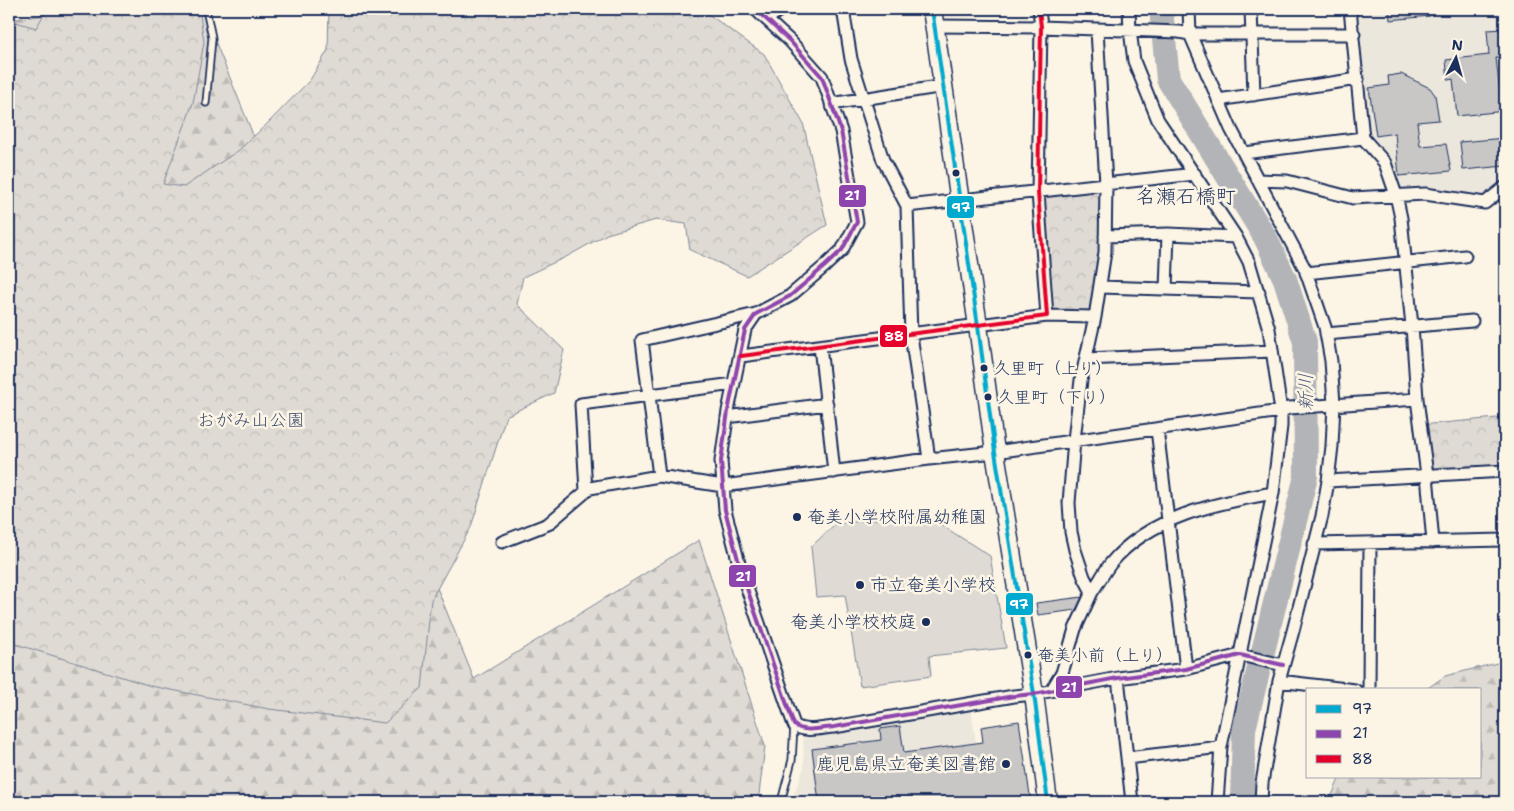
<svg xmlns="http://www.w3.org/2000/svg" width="1514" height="811" font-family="'Shantell Sans','Klee One',sans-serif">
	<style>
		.built { fill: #ece7dc }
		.forest { fill: url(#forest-firs); stroke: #7d8599 }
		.park { fill: url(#park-crowns); stroke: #7d8599 }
		.pitch { fill: #dfdbd4; stroke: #7d8599 }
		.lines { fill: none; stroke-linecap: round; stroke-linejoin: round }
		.river { stroke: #b2b4b8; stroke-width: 24 }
		.building { fill: #c8c7c6; stroke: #1b2f5e }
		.service-casing { stroke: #1b2f5e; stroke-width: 9 }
		.minor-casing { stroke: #1b2f5e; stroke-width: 15 }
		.trunk-casing { stroke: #1b2f5e; stroke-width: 21 }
		.service { stroke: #fcf5e5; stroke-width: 5.5 }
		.minor { stroke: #fcf5e5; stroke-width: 11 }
		.trunk { stroke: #fcf5e5; stroke-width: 18 }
		.bus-1-casing { stroke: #fcf5e5; stroke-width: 8 }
		.bus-2-casing { stroke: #fcf5e5; stroke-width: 8 }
		.bus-3-casing { stroke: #fcf5e5; stroke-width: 8 }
		.bus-1 { stroke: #00a9ce; stroke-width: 4 }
		.bus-2 { stroke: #8e44ad; stroke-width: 4 }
		.bus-3 { stroke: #e4002b; stroke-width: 4 }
		.bus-dot { fill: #1b2f5e; stroke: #fcf5e5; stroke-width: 2 }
		.labels { text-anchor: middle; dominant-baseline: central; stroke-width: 5; stroke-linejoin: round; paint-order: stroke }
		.bus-label { font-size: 17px; fill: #1b2f5e; stroke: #fcf5e5; text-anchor: start }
		.park-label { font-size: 18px; fill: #425176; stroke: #fcf5e5 }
		.poi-label { font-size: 18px; fill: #1b2f5e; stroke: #fcf5e5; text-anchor: start }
		.water-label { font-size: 19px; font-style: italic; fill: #485779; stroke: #fcf5e5 }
		.quarter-label { font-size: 20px; fill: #1b2f5e; stroke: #fcf5e5 }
		.line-badge { stroke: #fcf5e5; stroke-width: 2 }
		.badge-label { font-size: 14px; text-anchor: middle; font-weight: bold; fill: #fff }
	</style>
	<defs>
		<pattern id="forest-firs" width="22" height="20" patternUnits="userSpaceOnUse" patternTransform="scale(1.25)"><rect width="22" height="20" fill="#dfdbd4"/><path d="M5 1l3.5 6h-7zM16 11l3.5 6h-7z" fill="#bfbcb8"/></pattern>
		<pattern id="park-crowns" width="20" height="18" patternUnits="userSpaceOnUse" patternTransform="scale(1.25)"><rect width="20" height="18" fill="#dfdbd4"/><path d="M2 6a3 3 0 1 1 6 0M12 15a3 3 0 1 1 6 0" fill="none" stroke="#bfbcb8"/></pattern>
	</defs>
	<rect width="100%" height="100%" fill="#fcf5e5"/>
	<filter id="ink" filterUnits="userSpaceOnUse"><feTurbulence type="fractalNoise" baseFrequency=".02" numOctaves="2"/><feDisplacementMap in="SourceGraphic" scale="10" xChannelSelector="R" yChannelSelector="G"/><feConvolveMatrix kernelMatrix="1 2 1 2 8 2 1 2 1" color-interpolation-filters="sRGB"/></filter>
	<g filter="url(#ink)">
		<path class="built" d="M1349 9H1505V187L1485 203 1396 195 1385 163 1363 138Z
			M971 709 985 802H791L804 767 803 738Z"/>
		<path class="forest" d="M89 9H202L474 679 699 540 765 746 758 802H9V20Z
			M1505 661V802H1329L1340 777H1480V690H1425L1445 676Z"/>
		<path class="park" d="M47 9H199L204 42 193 103 163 184 184 187 239 150 267 124 310 80 328 50 329 9H701L764 54 803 123 827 225 747 276 690 250 686 224 656 220 607 234 568 256 523 277 517 304 564 350 554 393 506 416 471 527 431 600 422 688 385 723 269 709 151 686 9 642V20L36 28Z
			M1104 188 1095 313H1049L1041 195Z
			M1497 418 1505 426V471L1427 475 1420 425Z"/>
		<path class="pitch" d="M924 514 990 556 1006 648 929 656 931 676 860 686 845 595 816 597 811 547 835 524Z"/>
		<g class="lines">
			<path class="river" d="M1161 9 1168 79 1265 237 1285 279 1305 342 1306 476 1244 729 1242 802"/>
		</g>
		<path class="building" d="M1389 9H1430V16L1390 20Z
			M1505 29V57L1496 58 1500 93H1505V111L1457 116 1453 79 1448 80 1446 60 1489 55 1487 30Z
			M1401 74 1430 88 1435 95 1439 120 1417 122 1420 146 1446 144 1451 171 1399 176 1395 133 1376 136 1369 88 1389 85 1388 76Z
			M1505 138V166L1463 170 1460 142Z
			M1082 597 1076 610 1038 615 1036 603Z
			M1019 721 1031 802H819L812 749 881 740 880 729 900 726 904 753 983 742 981 727Z"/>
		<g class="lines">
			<g class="service-casing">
				<path id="service" d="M206 103 212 38 206 9
					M781 802 792 760 794 725"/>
			</g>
			<g class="minor-casing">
				<path id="minor" d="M755 9 790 41 822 77 841 131 857 222 842 250 825 266 790 296 756 314 745 330 728 411 721 461 725 510 741 571 794 725C805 733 821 728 834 727L1014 696 1034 694 1118 678 1186 669 1240 655 1283 665
					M843 9 851 59 883 160 907 206 911 335 929 459
					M1129 9 1130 30 1134 61 1158 120 1236 237 1249 262 1269 329 1281 411V426L1273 493 1221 747 1217 802
					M1189 9 1190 34 1231 129 1305 269 1325 327 1331 361 1334 404 1332 446 1328 481 1322 516 1293 631 1279 681 1262 783 1261 802
					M1251 9 1254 95
					M766 19 782 9
					M935 26 1041 27 1179 32 1190 34H1354
					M1218 100 1358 79
					M831 104 944 86
					M1244 153 1363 138
					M1258 180 1287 181 1353 198 1425 194 1485 203 1505 187
					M907 206 1195 174
					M1105 236 1168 234 1236 237
					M1306 273 1465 256
					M1100 287 1259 292
					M1166 289 1168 234
					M1047 316 1095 317
					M1326 334 1472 321
					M820 346 834 472
					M741 356 1047 316 1038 192 1041 27 1039 9
					M1086 359 1272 351
					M1417 399 1427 475 1433 542
					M727 417 827 404
					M1157 429 1186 669
					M659 476 642 340 756 314
					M1328 481 1505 471
					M586 491 581 404 734 384
					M502 542 548 524 590 488 659 476 723 486 929 459 995 452 1281 411 1289 408 1417 399 1412 326 1401 218 1396 195 1385 163 1363 138 1350 9
					M1314 544 1505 540
					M1092 592C1099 582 1104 572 1111 563 1150 516 1217 503 1273 493
					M1118 678 1132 802
					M1279 681 1355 690
					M1369 690 1370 544
					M1051 691 1062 673 1075 629 1092 592 1084 577 1075 550 1071 532 1069 503 1074 440 1081 380 1095 317 1105 252 1106 184 1097 30
					M1127 758 1221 747"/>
			</g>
			<g class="trunk-casing">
				<path id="trunk" d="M932 9 978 326 995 452 1034 694 1048 802"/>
			</g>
			<use href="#service" class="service"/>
			<use href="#minor" class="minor"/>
			<use href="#trunk" class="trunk"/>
			<g class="bus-1-casing">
				<path id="bus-1" d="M932 9 978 326 995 452 1034 694 1048 802"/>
			</g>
			<g class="bus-2-casing">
				<path id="bus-2" d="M755 9 790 41 822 77 841 131 857 222 842 250 825 266 790 296 756 314 745 330 728 411 721 461 725 510 741 571 794 725C805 733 821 728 834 727L1014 696 1034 694 1118 678 1186 669 1240 655 1283 665"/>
			</g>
			<g class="bus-3-casing">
				<path id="bus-3" d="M741 356 1047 316 1038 192 1041 27 1039 9"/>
			</g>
			<use href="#bus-1" class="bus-1"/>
			<use href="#bus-2" class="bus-2"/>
			<use href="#bus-3" class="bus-3"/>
		</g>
	</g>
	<g class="bus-dot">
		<circle cx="956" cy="173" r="4.5"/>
		<circle cx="984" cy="368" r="4.5"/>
		<circle cx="988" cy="397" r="4.5"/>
		<circle cx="797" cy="517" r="5"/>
		<circle cx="860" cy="585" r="5"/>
		<circle cx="926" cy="622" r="5"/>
		<circle cx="1028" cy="655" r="4.5"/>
		<circle cx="1006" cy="764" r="5"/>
	</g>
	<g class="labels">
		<g class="bus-label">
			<text x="993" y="368">久里町（上り）</text>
			<text x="997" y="397">久里町（下り）</text>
			<text x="1037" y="655">奄美小前（上り）</text>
		</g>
		<g class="park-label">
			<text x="251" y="420">おがみ山公園</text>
		</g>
		<g class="poi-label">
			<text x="807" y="517">奄美小学校附属幼稚園</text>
			<text x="870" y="585">市立奄美小学校</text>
			<text x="916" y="622" text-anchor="end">奄美小学校校庭</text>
			<text x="996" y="764" text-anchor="end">鹿児島県立奄美図書館</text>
		</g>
		<g class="water-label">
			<text transform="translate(1305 392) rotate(-90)">新川</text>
		</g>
		<g class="quarter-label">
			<text x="1186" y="196">名瀬石橋町</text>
		</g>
	</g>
	<g class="line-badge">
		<rect x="838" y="184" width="29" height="24" rx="5" fill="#8e44ad"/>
		<rect x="946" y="195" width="29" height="24" rx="5" fill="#00a9ce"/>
		<rect x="879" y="324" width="29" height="24" rx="5" fill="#e4002b"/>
		<rect x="728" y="564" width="29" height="24" rx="5" fill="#8e44ad"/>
		<rect x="1005" y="592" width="29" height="24" rx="5" fill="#00a9ce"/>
		<rect x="1055" y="675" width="28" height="24" rx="5" fill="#8e44ad"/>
	</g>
	<g class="badge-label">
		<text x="852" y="200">21</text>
		<text x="961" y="212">97</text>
		<text x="894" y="341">88</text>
		<text x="743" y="581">21</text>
		<text x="1019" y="609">97</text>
		<text x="1069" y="692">21</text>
	</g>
	<rect width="1514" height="811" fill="none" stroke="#fcf5e5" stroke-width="30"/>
	<rect x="15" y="15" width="1484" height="781" fill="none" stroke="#1b2f5e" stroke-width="2" filter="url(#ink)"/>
	<rect x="1306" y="688" width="175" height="90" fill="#fcf5e5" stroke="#a2a6af"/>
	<rect x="1316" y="705" width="25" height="8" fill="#00a9ce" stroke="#a2a6af"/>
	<text x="1352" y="714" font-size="15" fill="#1b2f5e">97</text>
	<rect x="1316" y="730" width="25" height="8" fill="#8e44ad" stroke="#a2a6af"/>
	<text x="1352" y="738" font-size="15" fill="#1b2f5e">21</text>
	<rect x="1316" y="755" width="25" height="8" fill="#e4002b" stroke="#a2a6af"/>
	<text x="1352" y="764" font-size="15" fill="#1b2f5e">88</text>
	<g transform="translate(1456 58) rotate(6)" stroke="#fcf5e5" stroke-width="4" paint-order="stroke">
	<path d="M0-4L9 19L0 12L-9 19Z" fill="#1b2f5e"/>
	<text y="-8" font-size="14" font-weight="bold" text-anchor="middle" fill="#1b2f5e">N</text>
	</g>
</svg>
